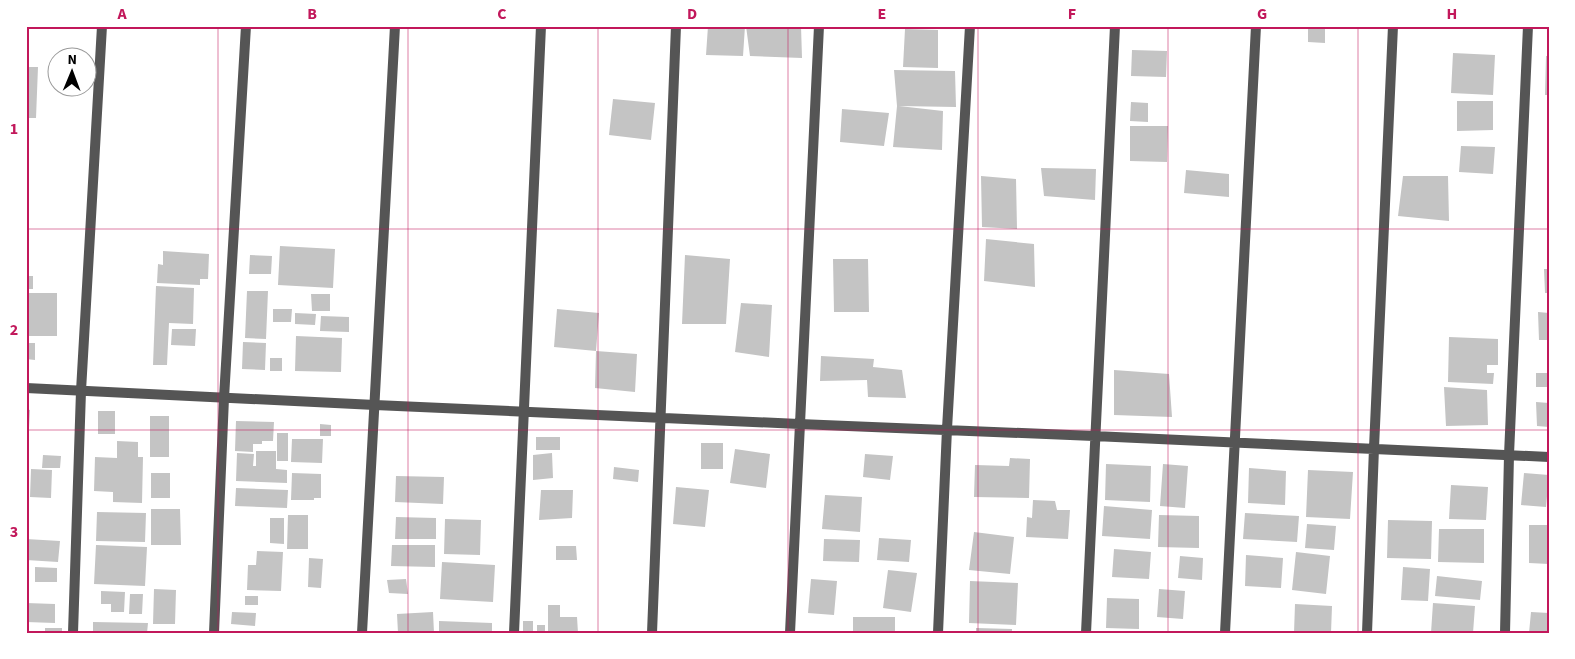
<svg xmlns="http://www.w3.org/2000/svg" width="1575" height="659" font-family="'Source Sans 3',sans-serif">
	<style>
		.building { fill: #c4c4c4 }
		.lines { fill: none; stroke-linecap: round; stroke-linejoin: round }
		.minor { stroke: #555; stroke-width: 10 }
		.grid { fill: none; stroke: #c2185b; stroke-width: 1; stroke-opacity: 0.55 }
		.neatline { fill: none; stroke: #c2185b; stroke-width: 2 }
		.grid-label { font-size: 16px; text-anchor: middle; font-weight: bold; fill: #c2185b }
	</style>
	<rect width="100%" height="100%" fill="#fff"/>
	<path class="building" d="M708 26H745L743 56 706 55Z
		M746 26H801L802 58 750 56Z
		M1308 26H1325V43L1308 42Z
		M905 29 938 30V68L903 67Z
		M1132 50 1167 51 1166 77 1131 76Z
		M1453 53 1495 55 1493 95 1451 93Z
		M1546 56H1549V95H1545Z
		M26 67H38L36 118H26Z
		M894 70 955 71 956 107 899 106 943 111 942 150 893 147 897 106Z
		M613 99 655 103 651 140 609 135Z
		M1457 101H1493V130L1457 131Z
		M1131 102 1148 103V122L1130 121Z
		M842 109 889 113 884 146 840 142Z
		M1130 126H1168L1167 162 1130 161Z
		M1461 146 1495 147 1493 174 1459 172Z
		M1041 168 1096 169 1095 200 1044 196Z
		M1186 170 1229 174V197L1184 193Z
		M981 176 1016 179 1017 229 982 227Z
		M1403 176H1448L1449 221 1398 216Z
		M986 239 1034 244 1035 287 984 281Z
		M280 246 335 249 333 288 278 285Z
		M163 251 209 254 208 279H200V285L157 283 158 264 163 265Z
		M250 255 272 256 271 274H249Z
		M685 255 730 259 726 324H682Z
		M833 259H868L869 312H834Z
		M1544 269H1549V293H1545Z
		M26 276H33V289H26Z
		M156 286 194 288 193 324 169 323 167 365H153Z
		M247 291H268L266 339 245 338Z
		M26 293H57V336H26Z
		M311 294H330V311H312Z
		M741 303 772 305 769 357 735 352Z
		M273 309H292L291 322H273Z
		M557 309 599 313 596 351 554 347Z
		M1538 312 1549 313V340H1539Z
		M295 313 316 314 315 325 295 324Z
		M321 316 349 317V332L320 331Z
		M172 329H196L195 346 171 345Z
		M296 336 342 338 341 372 295 371Z
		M1449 337 1498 339V365H1487V373H1494L1493 384 1448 382Z
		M243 342 266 343 265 370 242 369Z
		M26 343H35V360L26 359Z
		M596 351 637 354 635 392 595 388Z
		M821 356 874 359 873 367 902 370 906 398 868 397 867 380 820 381Z
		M270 358H282V371H270Z
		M1114 370 1169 374 1172 417 1114 415Z
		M1536 373H1549V387H1536Z
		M1444 387 1487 390 1488 425 1446 426Z
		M1536 402 1549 403V427L1537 426Z
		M26 409 30 410 29 428H26Z
		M98 411H115V434H98Z
		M150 416H169V457H150Z
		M236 421 274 422 273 441H262V444H253V452L235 451Z
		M320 424 331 425V436H320Z
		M277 433H288V461H277Z
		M536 437H560V450H536Z
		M292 439H323L322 463 291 462Z
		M117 441 138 442V457H143L142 503 113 502V492L94 491 95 457 117 458Z
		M701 443H723V469H701Z
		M735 449 770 454 766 488 730 483Z
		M256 451H276V469L287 470V483L236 481 237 453 254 454 253 466H256Z
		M552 453 553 478 533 480V455Z
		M865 454 893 456 890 480 863 477Z
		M43 455 61 456 60 468H42Z
		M1010 458 1030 459 1029 498 974 497 975 465 1009 466Z
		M1106 464 1151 466 1150 502 1105 500Z
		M1163 464 1188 466 1185 508 1160 506Z
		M614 467 639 470 638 482 613 479Z
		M1249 468 1286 471 1285 505 1248 503Z
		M31 469 52 470 51 498 30 497Z
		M1308 470 1353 472 1350 519 1306 517Z
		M151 473H170V498H151Z
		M292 473 321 474V498H314V500H291Z
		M1524 473 1549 475 1546 507 1521 505Z
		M396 476 444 477 443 504 395 502Z
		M1451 485 1488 487 1486 520 1449 519Z
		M676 487 709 490 705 527 673 524Z
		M236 488 288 490 287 508 235 506Z
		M541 490H573L572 518 539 520Z
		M825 495 862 497 860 532 822 529Z
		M1033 500 1055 501 1057 510H1070L1068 539 1026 537 1027 517 1032 518Z
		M1104 506 1152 510 1150 539 1102 536Z
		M151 509H180L181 545H151Z
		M97 512 146 513 145 542 96 541Z
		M1245 513 1299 516 1297 542 1243 539Z
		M288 515H308V549H287Z
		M1159 515 1199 516V548L1158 547Z
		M396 517 436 518V539H395Z
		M270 518H284V544L270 543Z
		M445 519 481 520 480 555 444 554Z
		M1388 520 1432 521 1431 559 1387 558Z
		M1307 524 1336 526 1334 550 1305 548Z
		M1529 525H1549V564L1529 563Z
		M1439 529H1484V563L1438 562Z
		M974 532 1014 537 1010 574 969 570Z
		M879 538 911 540 909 562 877 560Z
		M26 539 60 541 58 562 26 560Z
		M824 539 860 540 859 562 823 561Z
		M96 545 147 547 145 586 94 584Z
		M392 545H435V567L391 566Z
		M556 546H576L577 560H556Z
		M1114 549 1151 552 1149 579 1112 577Z
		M257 551 283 552 281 591 247 590 248 565H256Z
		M1296 552 1330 556 1326 594 1292 590Z
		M1246 555 1283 558 1281 588 1245 586Z
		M1180 556 1203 558 1202 580 1178 578Z
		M309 558 323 559 321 588 308 587Z
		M442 562 495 565 493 602 440 599Z
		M35 567 57 568V582H35Z
		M1403 567 1430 569 1428 601 1401 600Z
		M888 570 917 573 911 612 883 608Z
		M1437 576 1482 581 1480 600 1435 596Z
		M406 579 408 594 389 593 387 580Z
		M811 579 837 581 834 615 808 613Z
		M970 581 1018 583 1016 625 969 623Z
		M154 589 176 590 175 624H153Z
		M1159 589 1185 591 1183 619 1157 617Z
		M101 591 125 592 124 612H111V604H101Z
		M130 594H143L142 614H129Z
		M245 596H258V605H245Z
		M1107 598 1139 599V629L1106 628Z
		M26 603 55 604V623L26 622Z
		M1433 603 1475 606 1473 633H1431Z
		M1295 604 1332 606 1331 633H1294Z
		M548 605H560V617H577L578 633H548Z
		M232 612 256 613 255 626 231 624Z
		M433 612 434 633H398L397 614Z
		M1531 612 1549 613V633H1529Z
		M853 617H895V633H853Z
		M439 621 492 623V633H439Z
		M523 621H533V633H523Z
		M93 622 148 623 147 633H93Z
		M537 625H545V633H537Z
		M45 628H62V633H45Z
		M976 628 1012 629V633H976Z"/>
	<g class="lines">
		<path class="minor" d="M26 388 375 405 799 424 1094 436 1549 457
			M73 633 81 391 102 26
			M214 633 224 398 246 26
			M362 633 395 26
			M514 633 541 26
			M652 633 676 26
			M790 633 819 26
			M938 633 947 429 970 26
			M1086 633 1115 26
			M1225 633 1256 26
			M1367 633 1374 448 1393 26
			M1505 633 1509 455 1528 26"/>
	</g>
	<path class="grid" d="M218 26V633M408 26V633M598 26V633M788 26V633M978 26V633M1168 26V633M1358 26V633M26 229H1549M26 430H1549"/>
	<rect width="1575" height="659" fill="none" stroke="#ffffff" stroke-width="55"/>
	<g transform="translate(72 72) rotate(1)"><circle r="24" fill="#ffffff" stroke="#999999"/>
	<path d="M0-4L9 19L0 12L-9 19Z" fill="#000000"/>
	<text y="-8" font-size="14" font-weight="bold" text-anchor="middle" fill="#000000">N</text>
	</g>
	<rect x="28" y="28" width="1520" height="604" class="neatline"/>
	<g class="grid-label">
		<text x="122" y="19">A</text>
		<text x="312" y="19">B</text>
		<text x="502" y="19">C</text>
		<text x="692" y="19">D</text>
		<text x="882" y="19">E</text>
		<text x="1072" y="19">F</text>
		<text x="1262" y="19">G</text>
		<text x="1452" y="19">H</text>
		<text x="14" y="134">1</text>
		<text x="14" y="335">2</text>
		<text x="14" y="537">3</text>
	</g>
</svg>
